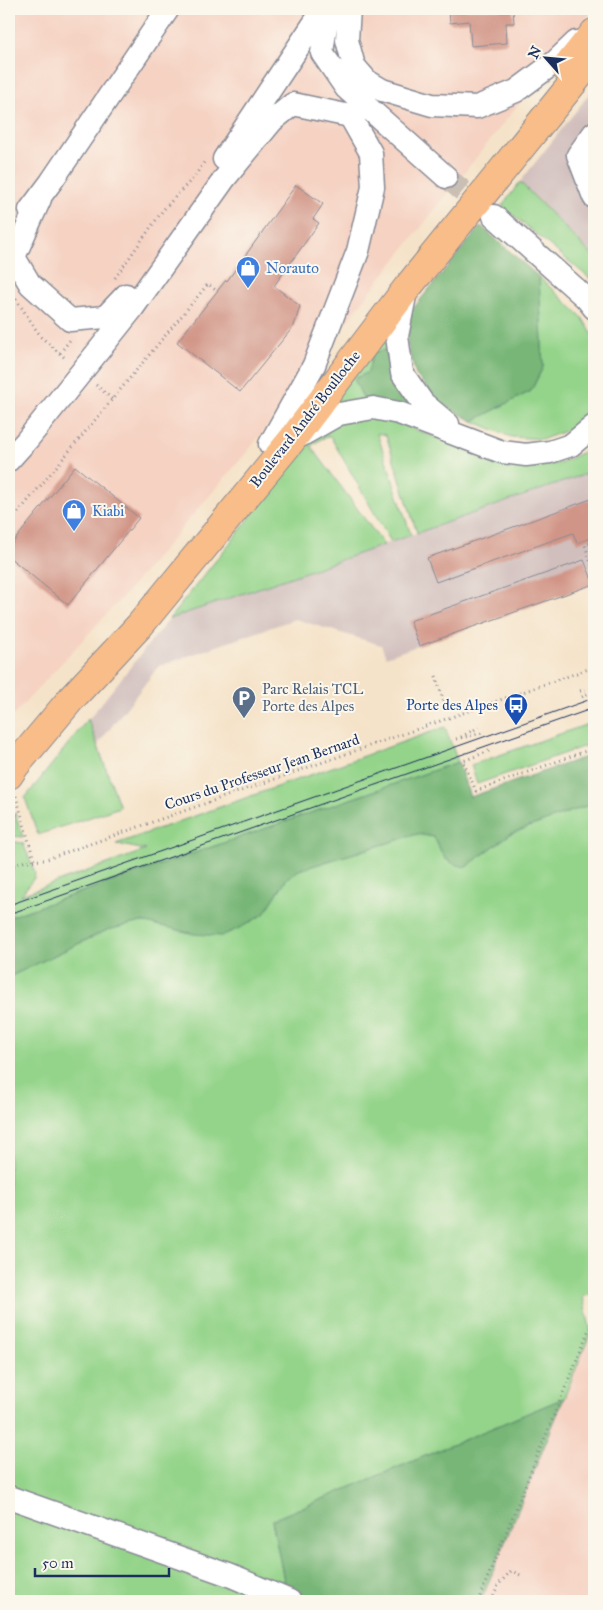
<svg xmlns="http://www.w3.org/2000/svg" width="603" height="1610" font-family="'IM FELL Great Primer',serif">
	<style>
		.built { fill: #f5d2c2 }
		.industrial { fill: #d1bfbd }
		.green { fill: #94d48a; stroke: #588274 }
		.forest { fill: #77b676; stroke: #49726a }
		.building { fill: #d19587 }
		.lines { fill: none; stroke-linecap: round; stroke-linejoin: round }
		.minor-tunnel { stroke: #c9bfb4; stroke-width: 22; stroke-dasharray: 22 11; stroke-linecap: butt }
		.minor-casing { stroke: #888994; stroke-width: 25 }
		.major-casing { stroke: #888994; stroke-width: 30 }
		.path { stroke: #888994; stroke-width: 3; stroke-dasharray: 1 4; stroke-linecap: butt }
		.minor { stroke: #fff; stroke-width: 22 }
		.major { stroke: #f8bd88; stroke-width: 28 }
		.tram { stroke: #1b2f5e; stroke-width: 1 }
		.labels { text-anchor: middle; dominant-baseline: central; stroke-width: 4; stroke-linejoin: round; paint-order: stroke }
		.shop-label { font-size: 15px; fill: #366cbe; stroke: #fbf7ec; text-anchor: start }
		.street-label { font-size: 15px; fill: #1b2f5e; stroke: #fbf7ec }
		.service-label { font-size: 15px; fill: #4e5e75; stroke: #fbf7ec; text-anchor: start }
		.transit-label { font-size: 15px; fill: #164399; stroke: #fbf7ec; text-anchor: end }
	</style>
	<rect width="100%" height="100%" fill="#fbf7ec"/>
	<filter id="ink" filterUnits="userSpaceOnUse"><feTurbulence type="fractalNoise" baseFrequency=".02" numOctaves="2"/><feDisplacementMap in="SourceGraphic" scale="10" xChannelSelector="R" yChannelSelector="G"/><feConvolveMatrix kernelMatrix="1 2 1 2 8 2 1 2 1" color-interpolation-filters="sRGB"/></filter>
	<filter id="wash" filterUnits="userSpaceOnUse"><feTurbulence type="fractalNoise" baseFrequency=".0096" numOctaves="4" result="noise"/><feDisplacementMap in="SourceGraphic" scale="20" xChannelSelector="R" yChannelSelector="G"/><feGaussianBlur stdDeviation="1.12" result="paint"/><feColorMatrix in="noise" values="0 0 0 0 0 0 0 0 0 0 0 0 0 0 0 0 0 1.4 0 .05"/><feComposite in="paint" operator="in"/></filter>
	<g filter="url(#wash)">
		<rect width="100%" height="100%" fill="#f5e3c9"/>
		<path class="built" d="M9 9H594L380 279 251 447 127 592 9 720Z
			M591 1332 594 1333V1601H481Z"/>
		<path class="industrial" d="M594 88V257L520 182Z
			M594 470V584L386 657 381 645 295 619 159 666 98 744 120 807 38 835 27 796 169 619 592 472Z"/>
		<path class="green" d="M520 182 594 257V282L502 206Z
			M539 277 582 317 594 337V399L593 402 570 429 544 439 511 437 473 421 531 391 543 367Z
			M390 326 401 384 388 372 390 362 364 400 338 407 330 403Z
			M367 417 399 423 488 458 526 467 561 463 585 451 594 441V471L417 533 386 435 377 433 411 535 391 542 330 436 321 439 311 446 384 545 169 619 249 519 267 488 310 438 337 423Z
			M88 719 120 807 38 835 25 798Z
			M594 722V743L477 784 471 765Z
			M445 727 458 762 9 917V841L23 843 35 873 34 878 21 895 146 850 116 844Z
			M594 803V1293L583 1297 591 1332 564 1398 272 1520 288 1601H9V977L107 930 141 922 166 927 264 914 287 878 299 870 417 834 434 837 445 859 466 867 510 834Z
			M15 813 23 837 9 836V825Z"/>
		<path class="forest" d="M481 226 539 277 543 367 531 391 473 421 440 403 416 375 407 344 411 311Z
			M385 350 390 362 388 372 401 384 412 404 410 409 364 400 354 379 368 372 373 352Z
			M594 754V803L510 834 466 867C443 862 444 857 434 837L417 834 299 870 287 878 264 914 240 928 221 936 194 934 166 927 141 922 107 930 9 977V917L458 762 470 797Z
			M564 1398 481 1601 288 1600 272 1520Z"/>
		<g id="blocks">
			<path class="building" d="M449 9H513L514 23H506L507 43 471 46 469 21 450 23Z
				M296 185 323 204 313 219 319 223 274 286 300 306 294 326 240 392 177 342 226 280 227 281Z
				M75 466 139 518 68 605 9 557V547Z
				M594 498V537L577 543 573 533 436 582 427 558Z
				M584 560 594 584 419 646 410 621Z"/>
		</g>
	</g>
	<g filter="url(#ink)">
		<use href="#blocks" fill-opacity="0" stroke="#888994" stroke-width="1"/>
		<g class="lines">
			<path class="minor-tunnel" d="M446 177 490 213"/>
			<g class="minor-casing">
				<path id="minor" d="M335 9 326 25 322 53 346 88 446 177
					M349 9 347 40 354 66 367 81 382 90 432 105 477 107 516 91 555 62 576 42
					M594 133 578 155 594 197
					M224 159 315 22 326 9
					M40 199 14 257 30 284 70 320 105 317 126 295
					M30 210 51 182 168 9
					M494 216 586 298 594 308
					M406 291 397 336 402 373 423 403 448 424
					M295 439 339 414 373 408 399 413 502 452 526 455 550 452 571 445 594 426
					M9 460 27 440 132 309 225 178 272 121 293 104 350 116 371 153 373 187 358 251 314 365 270 444
					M9 1497 229 1575 290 1601"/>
			</g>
			<g class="major-casing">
				<path id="major" d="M566 68 594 33
					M9 775 15 766 71 699 140 625 291 441 407 288 594 57"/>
			</g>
			<path class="path" d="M115 278 163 210 195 176 205 161
				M16 299 41 337 66 359
				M60 353 70 340
				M96 385 112 399
				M9 517 17 514 208 284 217 291
				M594 542 585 545 594 572
				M591 578 594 576
				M436 676 444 703
				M580 691 594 688
				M582 697 594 690
				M461 737 479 727
				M456 739 482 733
				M489 751 463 761 476 791 594 748
				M16 796 34 860
				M9 867 26 861 44 860 50 858 594 667
				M478 1601 588 1332 592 1328 594 1329
				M492 1601 498 1585 511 1571 523 1576"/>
			<use href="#minor" class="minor"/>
			<use href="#major" class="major"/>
			<path class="tram" d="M9 905 594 698
				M9 914 594 708"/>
		</g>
	</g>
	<defs>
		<g id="shop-pin" transform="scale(1.25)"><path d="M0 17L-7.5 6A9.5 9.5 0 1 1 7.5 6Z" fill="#3f7fe0" stroke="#fbf7ec"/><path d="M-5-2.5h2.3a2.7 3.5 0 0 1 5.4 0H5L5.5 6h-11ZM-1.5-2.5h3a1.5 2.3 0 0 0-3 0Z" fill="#fff"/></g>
		<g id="parking-pin" transform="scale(1.25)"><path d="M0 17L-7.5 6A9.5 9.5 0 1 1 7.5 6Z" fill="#5c6f8a" stroke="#fbf7ec"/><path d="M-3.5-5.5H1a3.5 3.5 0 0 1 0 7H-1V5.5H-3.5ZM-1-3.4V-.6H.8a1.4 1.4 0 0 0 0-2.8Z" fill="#fff"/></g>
		<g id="bus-pin" transform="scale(1.25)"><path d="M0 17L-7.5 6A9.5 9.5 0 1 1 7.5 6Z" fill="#1a4fb4" stroke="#fbf7ec"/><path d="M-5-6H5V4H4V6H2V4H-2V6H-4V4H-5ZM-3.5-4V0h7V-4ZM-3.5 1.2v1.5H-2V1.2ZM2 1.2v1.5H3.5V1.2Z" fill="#fff"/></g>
	</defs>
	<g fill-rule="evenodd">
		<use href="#shop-pin" x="248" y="268"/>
		<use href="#shop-pin" x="74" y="511"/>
		<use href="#parking-pin" x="244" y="698"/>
		<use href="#bus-pin" x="516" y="705"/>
	</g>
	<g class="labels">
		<g class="shop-label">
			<text x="266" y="268">Norauto</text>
			<text x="92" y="511">Kiabi</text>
		</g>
		<g class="street-label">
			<text transform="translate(305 419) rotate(-52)">Boulevard André Boulloche</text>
			<text transform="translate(262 772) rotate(-19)">Cours du Professeur Jean Bernard</text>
		</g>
		<g class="service-label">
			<text x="262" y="689">Parc Relais TCL<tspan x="262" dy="17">Porte des Alpes</tspan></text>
		</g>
		<g class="transit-label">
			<text x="498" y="705">Porte des Alpes</text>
		</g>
	</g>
	<rect width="603" height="1610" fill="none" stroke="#fbf7ec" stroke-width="30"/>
	<g transform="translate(546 58) rotate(297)" stroke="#fbf7ec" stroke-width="4" paint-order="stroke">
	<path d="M0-4L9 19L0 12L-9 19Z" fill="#1b2f5e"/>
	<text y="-8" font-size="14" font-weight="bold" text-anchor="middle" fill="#1b2f5e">N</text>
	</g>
	<path d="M35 1568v8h134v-8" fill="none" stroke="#1b2f5e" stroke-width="2.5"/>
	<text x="42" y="1568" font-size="15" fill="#1b2f5e" stroke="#fbf7ec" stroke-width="4" paint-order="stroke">50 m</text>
</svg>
